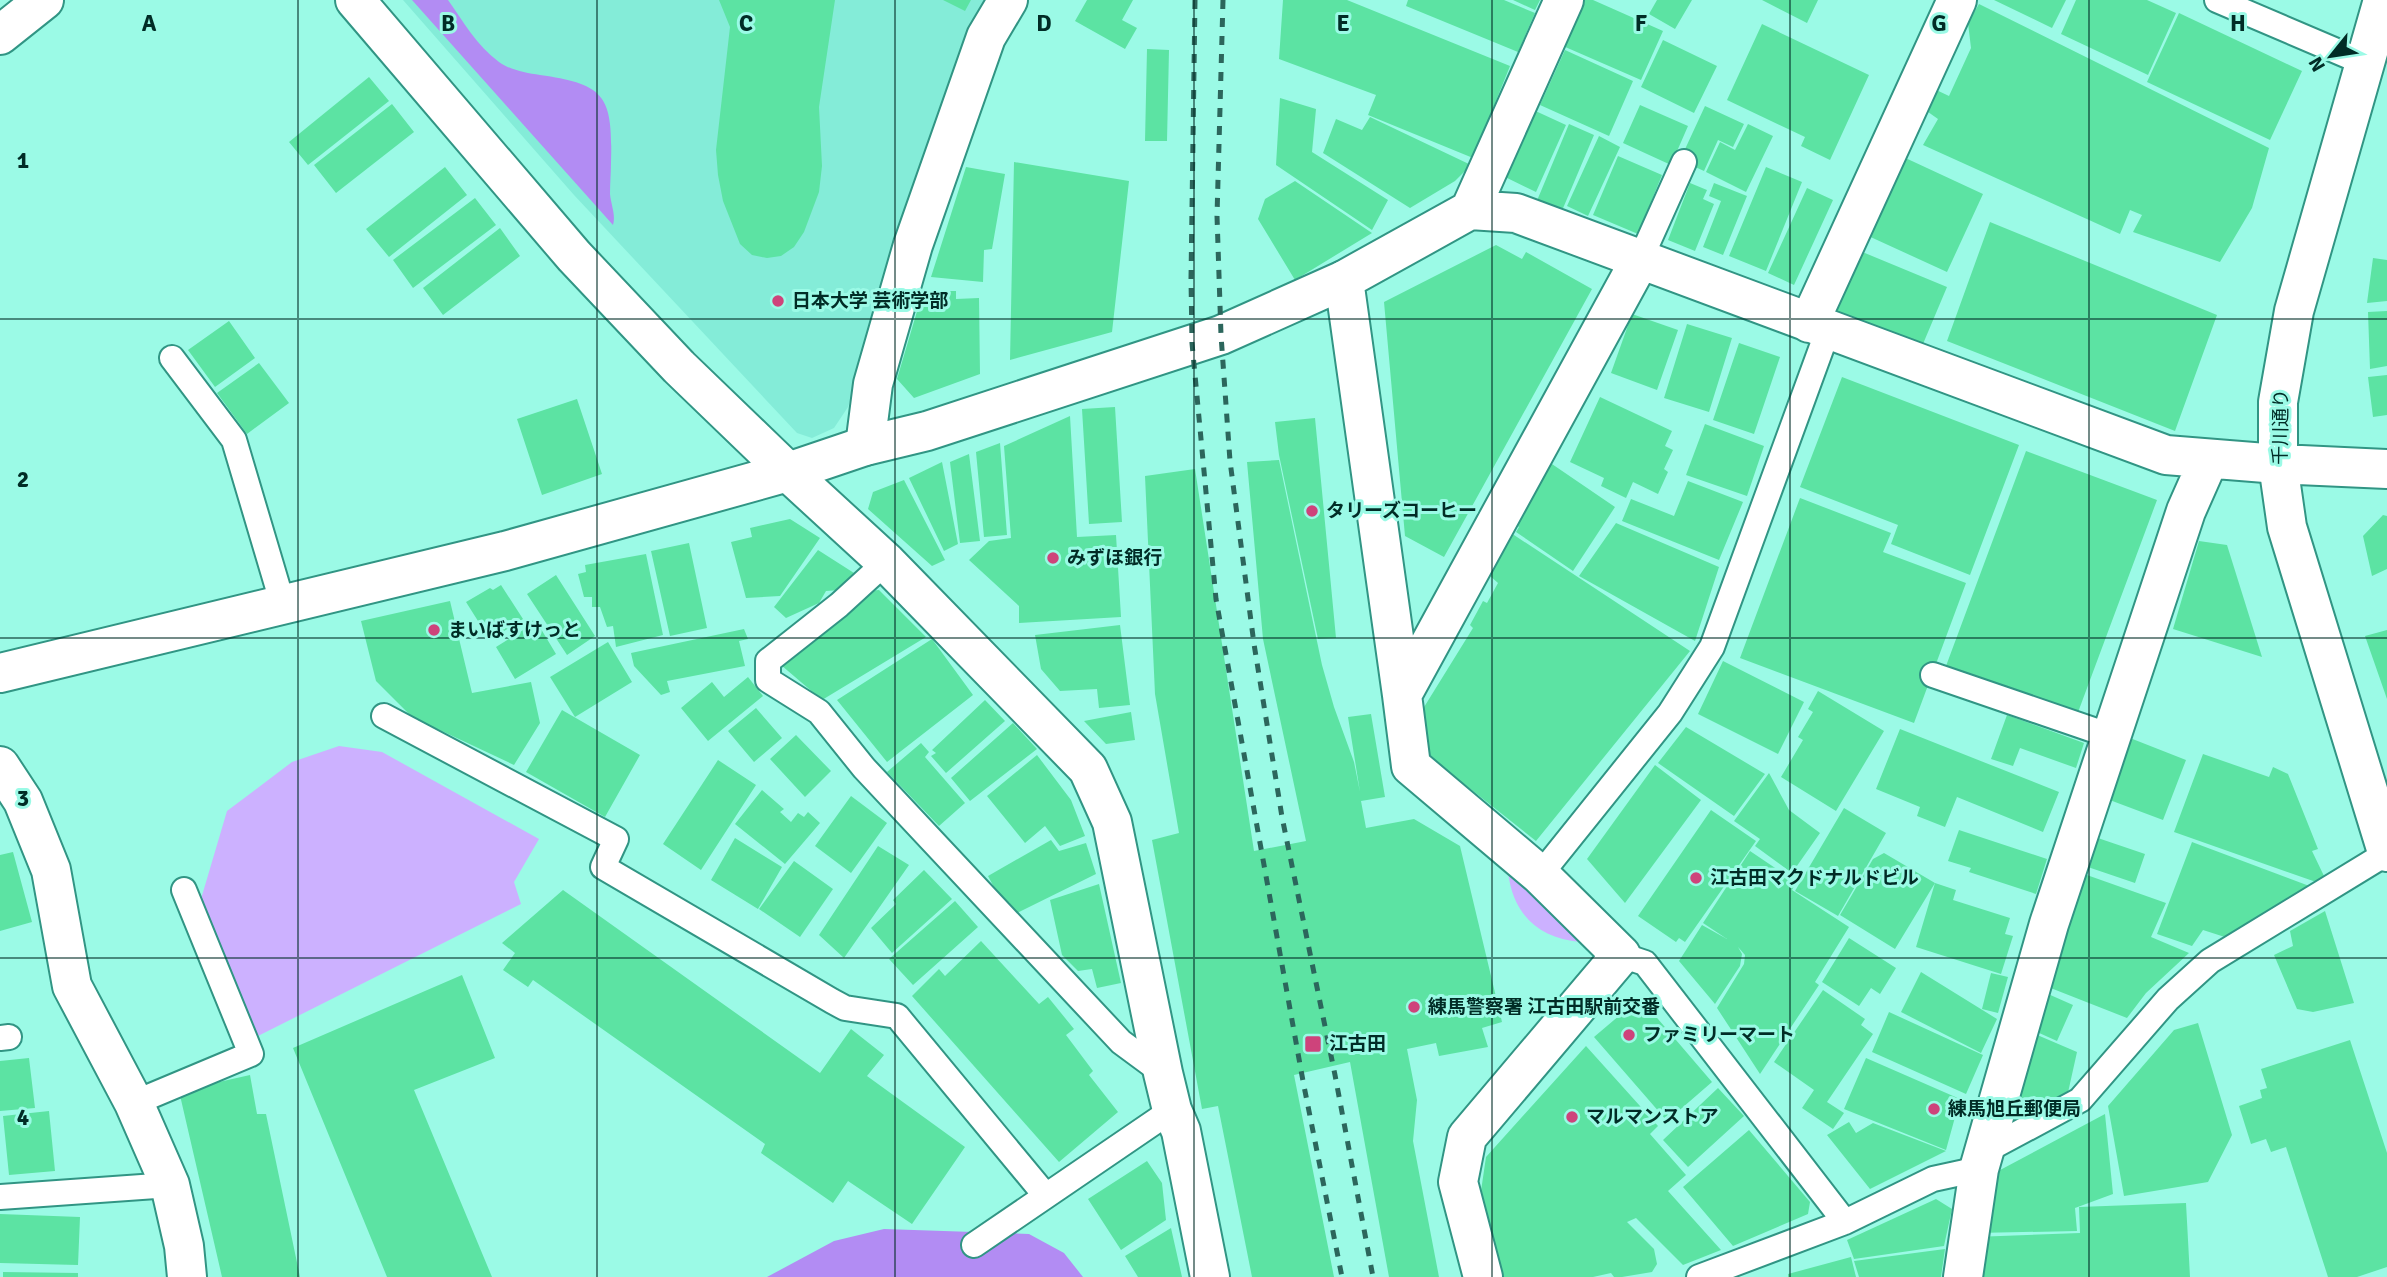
<svg xmlns="http://www.w3.org/2000/svg" width="2387" height="1277" font-family="Signika,'Noto Sans JP',sans-serif">
	<style>
		.built { fill: #84ecd8 }
		.green { fill: #ccb1ff }
		.forest { fill: #b28cf3 }
		.building { fill: #5ce3a3 }
		.lines { fill: none; stroke-linecap: round; stroke-linejoin: round }
		.lane-casing { stroke: #319584; stroke-width: 28 }
		.street-casing { stroke: #319584; stroke-width: 42 }
		.secondary-casing { stroke: #319584; stroke-width: 42 }
		.lane { stroke: #fff; stroke-width: 24 }
		.street { stroke: #fff; stroke-width: 38 }
		.secondary { stroke: #fff; stroke-width: 38 }
		.rail { stroke: #2c665c; stroke-width: 5; stroke-dasharray: 9 9; stroke-linecap: butt }
		.grid { fill: none; stroke: #012c26; stroke-width: 2; stroke-opacity: 0.55 }
		.poi-dot { fill: #ce437b; stroke: #9bfae6; stroke-width: 2.5 }
		.labels { text-anchor: middle; dominant-baseline: central; stroke-width: 6; stroke-linejoin: round; paint-order: stroke }
		.poi-label { font-size: 19px; font-weight: bold; fill: #012c26; stroke: #9bfae6; text-anchor: start }
		.street-label { font-size: 19px; fill: #012c26; stroke: #9bfae6 }
		.grid-label { font-size: 23px; text-anchor: middle; font-weight: bold; fill: #012c26; stroke: #9bfae6; stroke-width: 6; stroke-linejoin: round; paint-order: stroke }
	</style>
	<rect width="100%" height="100%" fill="#9bfae6"/>
	<path class="built" d="M403 0H986L975 19 848 407 834 428 812 438 797 433 574 195Z"/>
	<path class="green" d="M339 746 382 752 539 839 514 882 521 904 254 1038 201 899 227 811 292 762Z
		M1508 872 1580 942C1539 938 1513 915 1508 872Z"/>
	<path class="forest" d="M412 0H448C463 21 477 46 499 62 510 70 526 73 540 75 605 84 613 96 611 162 611 172 610 183 610 194 611 205 616 215 613 225Z
		M884 1229 1029 1234 1064 1253 1083 1277H767L834 1241Z"/>
	<path class="building" d="M719 0H835L819 107 822 166 819 192 804 232 794 247 781 256 767 258 752 255 740 244 723 201 718 175 716 150 730 27Z
		M943 0H971L965 11Z
		M1087 0H1133L1122 20 1137 28 1125 49 1075 21Z
		M1283 0H1347L1510 66 1473 158 1368 115 1376 95 1279 59Z
		M1408 0H1504L1535 13 1518 52 1406 6Z
		M1513 0H1540L1535 10Z
		M1583 0H1593L1663 31 1641 80 1563 46Z
		M1657 0H1692L1675 29 1649 14Z
		M1762 0H1818L1807 23Z
		M1994 0H2066L2052 28Z
		M2076 0H2147L2176 13 2148 75 2061 34Z
		M1979 4 2269 148 2252 208 2220 262 2133 232 2142 215 2130 210 2120 234 1923 145 1938 119 1921 107 1930 87 1949 96 1971 48 1968 23Z
		M2179 13 2302 71 2270 140 2147 82Z
		M1762 24 1869 75 1830 160 1801 146 1805 137 1727 100Z
		M1663 40 1717 66 1694 113 1641 87Z
		M1147 49 1169 50 1167 141H1145Z
		M1565 50 1633 81 1609 136 1540 105Z
		M369 77 389 101 308 165 289 142Z
		M1280 98 1316 109 1312 152 1388 200 1372 230 1276 165Z
		M392 104 414 132 336 193 314 165Z
		M1640 105 1688 126 1671 165 1623 143Z
		M1705 106 1744 124 1733 147 1718 140 1704 171 1680 160Z
		M1529 108 1566 125 1536 192 1499 174Z
		M1370 117 1471 165 1455 181 1410 208 1323 153 1336 119 1362 130Z
		M1569 124 1594 135 1561 213 1536 203Z
		M1748 124 1773 136 1746 192 1706 172 1720 142 1735 150Z
		M1599 136 1620 147 1588 216 1567 206Z
		M1899 155 1983 194 1947 272 1864 234Z
		M1618 156 1662 175 1638 234 1593 215Z
		M1014 162 1129 181 1112 332 1010 360Z
		M445 167 467 195 389 257 366 229Z
		M966 167 1005 174 992 249 984 250 983 282 931 277Z
		M1766 167 1802 182 1766 271 1729 256Z
		M1295 181 1372 233 1295 280 1258 219 1265 199Z
		M1690 183 1707 190 1703 199 1714 204 1695 251 1668 240Z
		M1714 183 1747 196 1723 255 1703 247 1721 201 1709 196Z
		M1807 188 1833 200 1794 285 1768 273Z
		M475 198 496 225 413 288 393 260Z
		M1990 222 2217 315 2175 431 1947 341Z
		M500 228 520 256 443 315 423 288Z
		M1496 245 1522 259 1526 252 1592 289 1444 557 1405 536 1384 302Z
		M1860 251 1947 287 1920 351 1833 315Z
		M2373 258 2387 260V301L2367 303Z
		M923 291H956V299L979 298 980 374 914 398 897 379Z
		M2387 311V366L2370 369 2368 312Z
		M1632 314 1678 330 1657 390 1611 373Z
		M229 321 255 358 215 387 188 350Z
		M1687 324 1732 338 1709 412 1664 398Z
		M1739 343 1780 357 1754 434 1713 420Z
		M259 363 289 403 247 434 217 393Z
		M2387 375V415L2373 417 2368 377Z
		M1842 377 2019 445 1970 575 1891 544 1898 525 1800 487Z
		M1600 397 1672 431 1665 446 1673 450 1664 469 1668 472 1658 494 1633 482 1626 498 1601 486 1604 478 1570 462Z
		M577 399 602 474 542 495 517 419Z
		M1115 407 1122 522 1089 524 1082 409Z
		M1070 416 1077 537 1116 535 1121 617 1019 623V606L969 560 989 541 1011 538 1004 446Z
		M1315 418 1336 638 1318 639 1279 455 1275 422Z
		M1705 424 1764 446 1747 496 1686 475Z
		M1000 443 1007 535 984 537 976 452Z
		M2026 451 2157 500 2077 715 1946 666Z
		M969 454 980 541 960 543 950 462Z
		M1279 460 1322 665 1334 707 1354 762 1360 792 1348 717 1371 714 1385 797 1361 801 1366 828 1414 819 1460 846 1502 1022 1482 1028 1488 1047 1439 1056 1436 1043 1407 1049 1417 1100 1413 1141 1439 1277H1389L1350 1062 1294 1075 1334 1277H1252L1218 1106 1202 1109 1152 840 1179 833 1155 694 1145 476 1195 469 1254 851 1306 841 1263 639 1247 462Z
		M942 462 958 544 944 551 909 478Z
		M1549 462 1615 507 1573 571 1516 532 1519 527 1510 521Z
		M904 480 945 560 932 566 868 509 873 492Z
		M1688 481 1743 502 1719 560 1622 521 1631 499 1674 516Z
		M1800 498 1891 533 1883 552 1966 583 1914 723 1740 658Z
		M2383 515 2387 516V569L2372 576 2363 536Z
		M790 519 820 538 780 596 746 598 731 542 752 537 750 528Z
		M1616 523 1719 567 1695 641 1579 576Z
		M1511 533 1690 651 1536 841 1425 753 1421 712 1473 628 1470 625 1483 601 1487 603 1498 583 1489 575Z
		M2199 541 2227 545 2262 657 2173 629Z
		M689 543 707 628 670 636 651 551Z
		M818 550 854 573 840 590 826 591 819 603 786 618 774 607Z
		M646 554 663 635 616 647 613 626 607 627 600 607H592V597H584L578 574 586 572 585 565Z
		M556 575 595 636 567 655 527 594Z
		M501 585 523 619 490 640 466 602 490 588 493 590Z
		M879 590 926 637 822 700 781 665 868 591Z
		M450 601 472 693 531 682 540 723 514 765 412 717 376 681 361 621Z
		M535 619 556 654 515 679 496 647 528 627 526 625Z
		M1120 625 1130 705 1099 708 1097 689 1060 691 1041 669 1035 635Z
		M744 629 748 639 739 641 745 666 667 681 670 692 661 695 634 666 631 653Z
		M2387 630V699L2365 636Z
		M932 639 973 695 887 762 837 700Z
		M608 642 632 682 575 717 550 677Z
		M1723 661 1804 702 1778 754 1698 714Z
		M748 677 763 696 708 741 681 708 712 682 724 697Z
		M1818 691 1884 731 1836 811 1781 777 1803 740 1798 737 1813 712 1808 709Z
		M985 700 1005 721 946 773 931 756 936 753 932 750Z
		M756 708 782 738 754 762 728 731Z
		M562 710 640 755 605 817 526 772Z
		M1131 712 1135 740 1106 744 1084 721Z
		M2007 715 2084 743 2076 768 2020 748 2013 766 1991 759Z
		M1013 723 1037 749 970 801 951 778Z
		M1686 727 1765 774 1734 816 1658 763Z
		M1900 729 2059 792 2043 832 1957 797 1945 827 1917 816 1920 807 1876 789Z
		M796 735 831 771 805 797 770 759Z
		M2130 738 2186 760 2163 820 2107 799Z
		M921 743 929 752 925 757 965 803 939 826 887 772Z
		M2203 754 2269 777 2273 767 2288 774 2318 849 2312 851 2324 876 2316 882 2174 832Z
		M1037 755 1071 800 1085 836 1060 846 1045 826 1025 843 987 796Z
		M718 760 756 785 701 870 663 844Z
		M1655 765 1701 800 1625 903 1587 859Z
		M1769 773 1789 810 1820 833 1792 873 1755 846 1760 839 1734 821Z
		M762 790 784 809 780 812 791 822 798 813 804 817 808 812 820 823 785 864 735 824Z
		M851 796 887 823 851 873 815 846Z
		M1844 808 1886 833 1838 916 1795 891Z
		M1711 810 1756 841 1685 942 1679 938 1676 942 1638 916Z
		M1959 830 2047 859 2036 894 1969 872 1971 868 1948 861Z
		M2089 835 2145 854 2135 883 2079 864Z
		M735 838 782 867 758 909 711 880Z
		M1051 840 1059 851 1086 843 1096 874 1015 914 1009 902 1003 904 988 876Z
		M2192 842 2312 887 2231 939 2203 930 2192 946 2157 934Z
		M878 846 909 865 844 958 819 935Z
		M1750 851 1796 882 1792 890 1849 927 1815 982 1819 985 1760 1074 1717 1008 1744 964 1745 955 1738 947 1742 954 1740 966 1715 1004 1679 961 1702 925 1727 939 1703 923Z
		M13 852 32 922 0 931V855Z
		M1884 853 1935 883 1956 890 1953 900 2010 918 2005 934 2013 936 2001 974 1916 947 1935 883 1895 949 1840 915 1873 859Z
		M794 861 833 889 800 937 759 909Z
		M924 870 952 899 892 953 871 928 896 904 893 900Z
		M2084 874 2166 903 2151 937 2189 953 2146 993 2127 1018 2043 985Z
		M1099 884 1121 983 1097 988 1092 969 1078 971 1062 955 1050 900Z
		M563 890 820 1073 851 1029 884 1055 867 1076 965 1147 912 1224 848 1181 833 1203 761 1153 765 1144 533 980 528 987 503 970 515 953 502 943Z
		M955 901 978 927 913 985 889 959Z
		M2325 911 2354 1003 2313 1012 2297 1009 2274 955 2293 946 2290 931Z
		M1849 938 1896 968 1880 994 1871 988 1859 1006 1822 982Z
		M981 941 1039 1004 1048 997 1074 1029 1066 1035 1093 1071 1089 1075 1118 1112 1059 1162 912 996 939 969 945 976Z
		M1921 972 1997 1019 1981 1053 1901 1012Z
		M1991 973 2008 977 1998 1013 1982 1009Z
		M462 975 495 1058 414 1090 492 1277H387L293 1048Z
		M1823 990 1865 1019 1861 1025 1873 1034 1827 1102 1844 1113 1833 1129 1802 1108 1814 1090 1774 1062Z
		M2039 990 2073 1005 2057 1041 2024 1026Z
		M1640 998 1712 1082 1667 1121 1594 1037Z
		M1889 1012 1983 1055 1966 1094 1872 1052Z
		M2198 1023 2232 1135 2208 1182 2124 1196 2108 1106 2174 1030Z
		M2023 1029 2077 1052 2067 1097 2021 1123 1998 1118Z
		M2350 1040 2387 1153V1267L2357 1277H2328L2286 1147 2271 1152 2266 1139 2251 1144 2239 1106 2262 1098 2260 1090 2267 1088 2261 1069Z
		M1586 1046 1658 1126 1650 1134 1686 1175 1668 1191 1721 1250 1683 1265 1636 1218 1627 1222 1654 1249 1657 1264 1652 1272 1622 1277H1614L1611 1273 1593 1277H1503L1481 1191 1486 1157Z
		M29 1058 35 1108 0 1111V1061Z
		M1866 1058 1960 1099 1946 1150 1844 1109Z
		M250 1075 257 1114H266L300 1277H222L179 1091Z
		M1718 1088 1744 1116 1688 1167 1663 1140Z
		M49 1111 55 1171 9 1175 3 1116Z
		M2105 1114 2113 1194 2075 1208 2077 1231 1976 1233 1987 1177Z
		M1849 1122 1856 1133 1873 1123 1946 1151 1870 1189 1827 1135Z
		M1749 1130 1810 1202 1808 1214 1733 1246 1683 1187Z
		M1147 1161 1162 1183 1166 1220 1121 1250 1088 1199Z
		M1936 1199 1952 1209 1944 1246 1854 1259 1847 1240Z
		M2186 1203 2190 1277H1975L1974 1237 2080 1233 2079 1207Z
		M0 1214 80 1217 78 1265 0 1263Z
		M1171 1228 1182 1277H1138L1125 1256Z
		M1945 1249 1941 1277H1859L1854 1261Z
		M1851 1257 1856 1277H1788V1274Z
		M3 1272 78 1273V1277H3Z"/>
	<g class="lines">
		<g class="lane-casing">
			<path id="lane" d="M2217 0 2367 64
				M1640 260 1684 162
				M172 358 234 440 283 605
				M886 562 839 605 768 661V680L819 712 864 768 1121 1042 1163 1073
				M1933 675 2111 736
				M384 716 616 839 603 867 832 1001 845 1008 897 1016 1046 1196
				M1540 875 1670 713 1712 647 1828 330
				M1621 955 1645 963 1845 1222
				M0 1038 9 1037
				M134 1103 251 1054 184 890
				M1985 1151 2080 1100 2168 999 2210 961 2387 853
				M0 1197 170 1185
				M974 1245 1172 1110
				M1699 1277 1845 1222 1933 1179 1979 1169"/>
		</g>
		<g class="street-casing">
			<path id="street" d="M0 35 44 0
				M1470 210 1564 0
				M1809 323 1957 0
				M865 446 873 384 913 245 986 37 1008 0
				M788 472 886 562 1088 769 1112 822 1163 1073 1172 1110 1181 1131 1210 1277
				M1402 695 1344 280 1470 210 1516 213 2166 455 2278 464
				M0 766 23 801 51 870 72 986 134 1103 170 1185 184 1246 187 1277
				M1483 1277 1458 1182 1467 1137 1621 955 1540 875 1411 766 1402 695 1640 260
				M1963 1277 1979 1169 2049 924 2186 511 2209 459"/>
		</g>
		<g class="secondary-casing">
			<path id="secondary" d="M355 0 574 256 679 367 788 472
				M2383 0 2294 311 2278 402V464L2287 527 2387 852
				M2278 464 2387 469
				M0 673 505 551 788 472 865 446 927 431 1221 335 1344 280"/>
		</g>
		<use href="#lane" class="lane"/>
		<use href="#street" class="street"/>
		<use href="#secondary" class="secondary"/>
		<path class="rail" d="M1195 0 1191 279 1192 343 1216 599 1303 1081 1342 1277
			M1223 0 1217 216 1221 335 1230 461 1254 644 1282 817 1335 1075 1373 1277"/>
	</g>
	<path class="grid" d="M298 0V1277M597 0V1277M895 0V1277M1194 0V1277M1492 0V1277M1790 0V1277M2089 0V1277M0 319H2387M0 638H2387M0 958H2387"/>
	<g class="poi-dot">
		<circle cx="778" cy="301" r="7"/>
		<circle cx="1312" cy="511" r="7"/>
		<circle cx="1053" cy="558" r="7"/>
		<circle cx="434" cy="630" r="7"/>
		<circle cx="1696" cy="878" r="7"/>
		<circle cx="1414" cy="1007" r="7"/>
		<circle cx="1629" cy="1035" r="7"/>
		<rect x="1304" y="1035" width="18" height="18" rx="3.5"/>
		<circle cx="1934" cy="1109" r="7"/>
		<circle cx="1572" cy="1117" r="7"/>
	</g>
	<g class="labels">
		<g class="poi-label">
			<text x="792" y="301">日本大学 芸術学部</text>
			<text x="1326" y="511">タリーズコーヒー</text>
			<text x="1067" y="558">みずほ銀行</text>
			<text x="448" y="630">まいばすけっと</text>
			<text x="1710" y="878">江古田マクドナルドビル</text>
			<text x="1428" y="1007">練馬警察署 江古田駅前交番</text>
			<text x="1643" y="1035">ファミリーマート</text>
			<text x="1329" y="1044">江古田</text>
			<text x="1948" y="1109">練馬旭丘郵便局</text>
			<text x="1586" y="1117">マルマンストア</text>
		</g>
		<g class="street-label">
			<text transform="translate(2281 427) rotate(-89)">千川通り</text>
		</g>
	</g>
	<g class="grid-label">
		<text x="149" y="31">A</text>
		<text x="448" y="31">B</text>
		<text x="746" y="31">C</text>
		<text x="1044" y="31">D</text>
		<text x="1343" y="31">E</text>
		<text x="1641" y="31">F</text>
		<text x="1939" y="31">G</text>
		<text x="2238" y="31">H</text>
		<text x="23" y="168">1</text>
		<text x="23" y="487">2</text>
		<text x="23" y="806">3</text>
		<text x="23" y="1125">4</text>
	</g>
	<g transform="translate(2331 56) rotate(240)" stroke="#9bfae6" stroke-width="5" paint-order="stroke">
	<path d="M0-5L12 26L0 18L-12 26Z" fill="#012c26"/>
	<text y="-10" font-size="19" font-weight="bold" text-anchor="middle" fill="#012c26">N</text>
	</g>
</svg>
